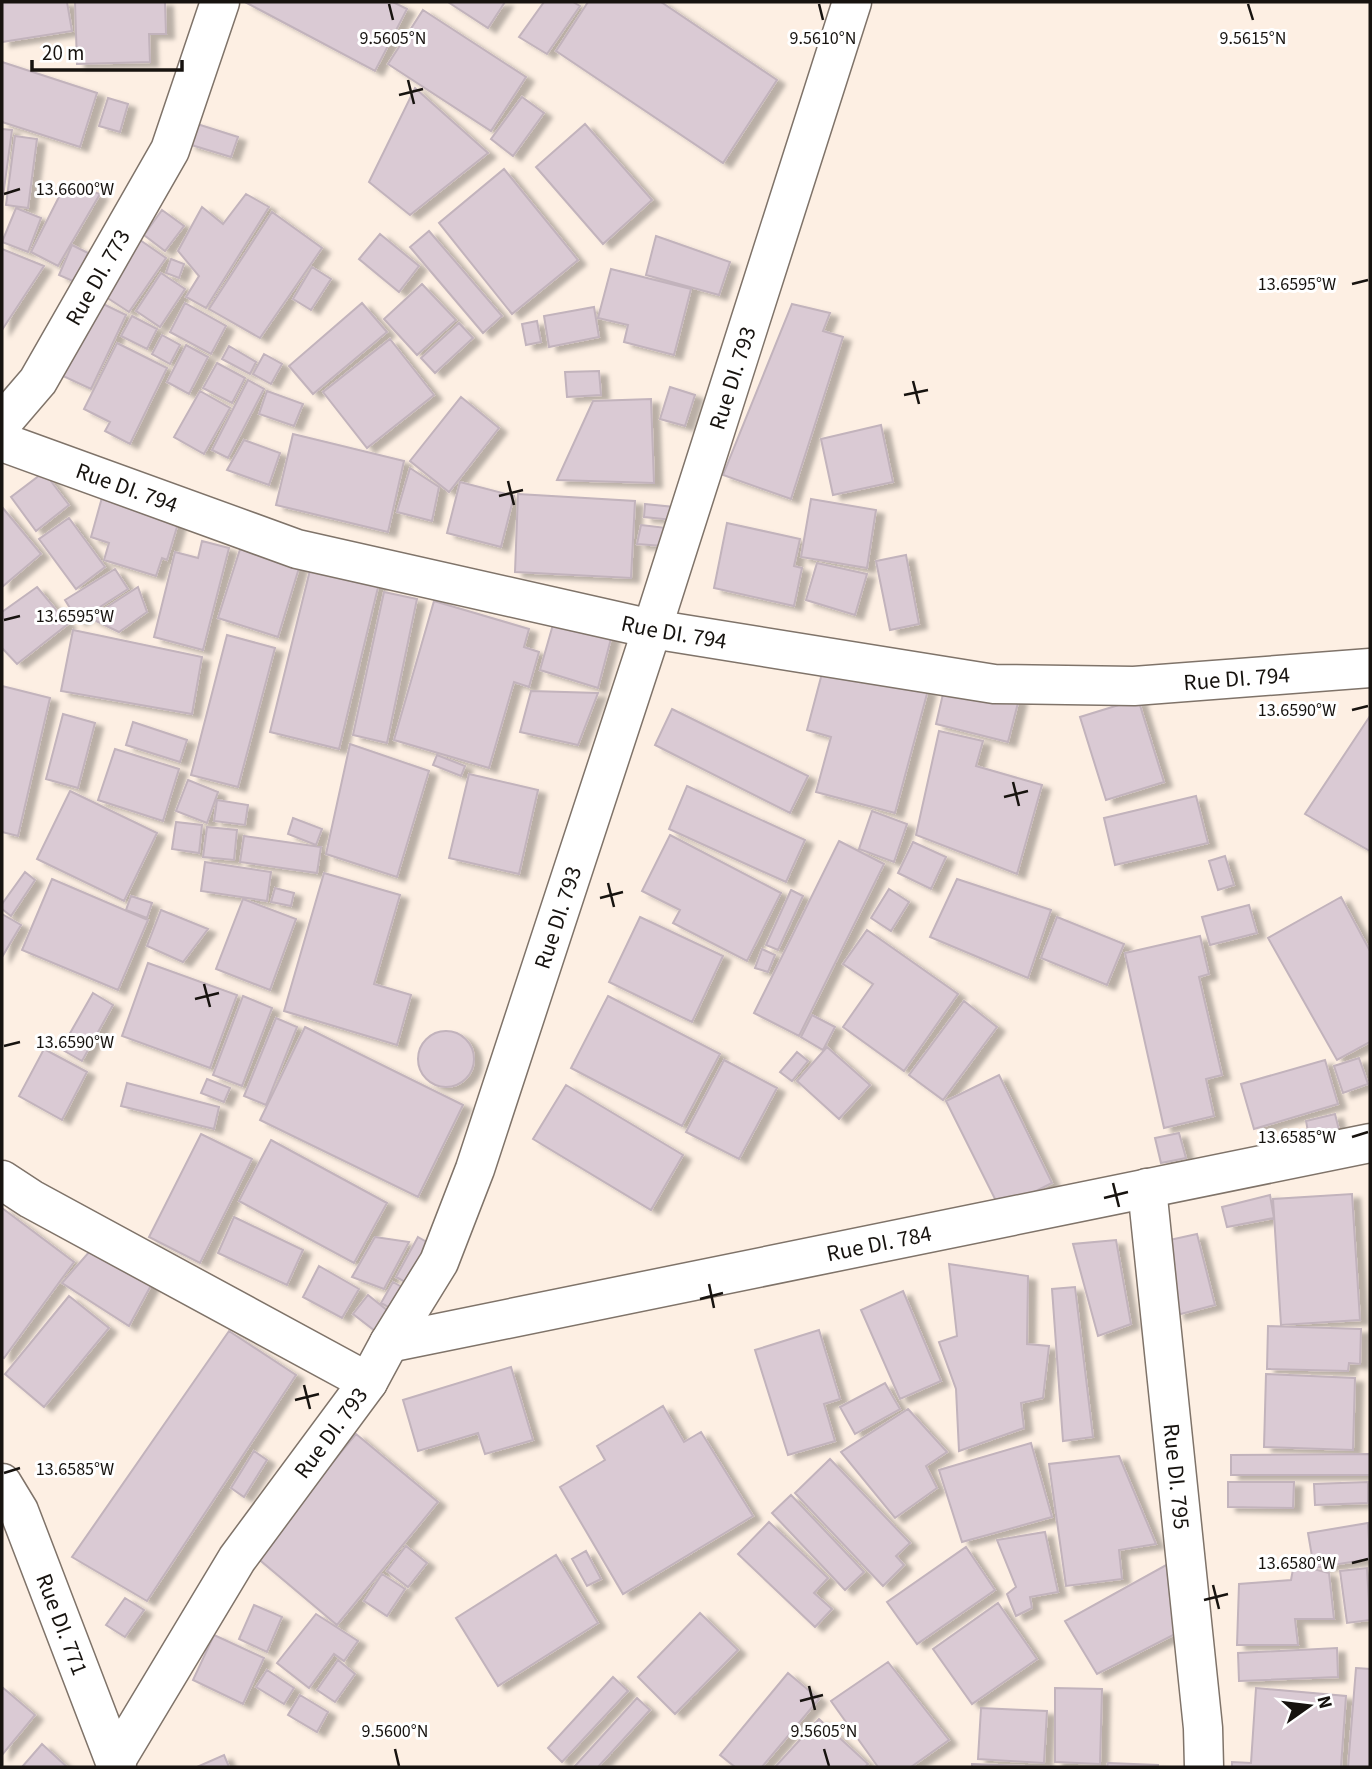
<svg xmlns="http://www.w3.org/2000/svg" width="1372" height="1769" font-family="'Source Sans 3',sans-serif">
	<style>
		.building { fill: #dacad4; stroke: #c2b3bc; stroke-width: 2; filter: url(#shadow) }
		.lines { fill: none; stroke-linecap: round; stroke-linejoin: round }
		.street-casing { stroke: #7f7369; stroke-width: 41 }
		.secondary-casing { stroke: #7f7369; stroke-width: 41 }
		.street { stroke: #fff; stroke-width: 38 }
		.secondary { stroke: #fff; stroke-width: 38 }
		.ticks { fill: none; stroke: #17130f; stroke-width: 2.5 }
		.labels { text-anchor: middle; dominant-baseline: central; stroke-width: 6; stroke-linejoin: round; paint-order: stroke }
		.street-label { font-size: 23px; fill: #17130f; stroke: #fff }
		.ticks-label { font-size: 18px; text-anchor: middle; fill: #17130f; stroke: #fff; stroke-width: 6; stroke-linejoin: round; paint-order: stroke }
	</style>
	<defs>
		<filter id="shadow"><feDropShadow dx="8" dy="4.5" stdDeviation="2" flood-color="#0004"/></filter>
	</defs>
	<rect width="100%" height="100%" fill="#fdefe3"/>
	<path class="building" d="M2 2H67L72 31 2 42Z
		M75 2H165L166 34H149L150 62 77 64Z
		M245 2H393L407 9 375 71Z
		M448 2H505L488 28Z
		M544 2H573L580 6 547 54 519 37Z
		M588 2H661L777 80 723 163 556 51Z
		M423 10 526 77 491 131 388 64Z
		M2 62 97 93 80 147 2 122Z
		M415 88 488 153 410 215 369 182Z
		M522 97 544 113 513 156 491 139Z
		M108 98 128 104 120 132 99 126Z
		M194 123 238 137 231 157 188 144Z
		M585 124 652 200 603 244 536 167Z
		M2 129 12 130 2 204Z
		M15 136 37 139 28 208 6 205Z
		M504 169 578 260 512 314 439 223Z
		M66 183 100 194 58 266 31 252Z
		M246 194 269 207 206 308 186 297 199 276 178 251 202 207 223 224Z
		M16 208 41 218 28 252 2 242Z
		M162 210 184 226 165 251 144 235Z
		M272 212 322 248 260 338 209 309Z
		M429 231 502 316 483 333 410 247Z
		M380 234 419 266 399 292 359 259Z
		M656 236 730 262 719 295 646 275Z
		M140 240 166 258 129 312 103 295Z
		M72 245 88 253 75 282 59 275Z
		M2 249 44 266 2 330Z
		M171 259 184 264 179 278 166 273Z
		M312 267 331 279 311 310 293 299Z
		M611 269 691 289 674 355 624 342 628 325 598 318Z
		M161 273 185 289 160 327 136 311Z
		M422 284 456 320 417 355 384 319Z
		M97 301 126 315 91 389 63 376Z
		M185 303 226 326 211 354 170 332Z
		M362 303 387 332 313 394 289 366Z
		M792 304 830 313 823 331 843 337 791 499 723 475Z
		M594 307 599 337 549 347 544 316Z
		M132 316 157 329 147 349 121 336Z
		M537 321 541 342 526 345 522 324Z
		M459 323 473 338 435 373 421 358Z
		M162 335 180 345 170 364 152 354Z
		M390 339 434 395 367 448 323 392Z
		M117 343 167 368 130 444 105 431 110 422 84 409Z
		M186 345 208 357 189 394 167 382Z
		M229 346 256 362 250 374 222 359Z
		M264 354 282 364 271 384 253 374Z
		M217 363 245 378 232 403 203 388Z
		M599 371 601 395 567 397 565 372Z
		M248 380 264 389 228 458 212 450Z
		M670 387 695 395 685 426 660 419Z
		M200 391 230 408 204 454 174 437Z
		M267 391 303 404 294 426 259 414Z
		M461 397 499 428 449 492 410 461Z
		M651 399 654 483 557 480 593 401Z
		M881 425 893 482 833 495 821 439Z
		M293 434 404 461 388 532 276 505Z
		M244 440 280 453 269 485 227 470Z
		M410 468 439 487 432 521 397 512Z
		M44 472 69 505 36 531 11 497Z
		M460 482 514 496 501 547 447 533Z
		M103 494 180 517 167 560 162 558 156 576 104 560 109 543 91 537Z
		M518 494 635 501 631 578 515 572Z
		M811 499 876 510 867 568 801 557Z
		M645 504 674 507 673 520 644 517Z
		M2 507 41 554 2 587Z
		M69 518 105 567 76 589 39 539Z
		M727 523 800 539 794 566 802 568 794 606 714 588Z
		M641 525 667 528 663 546 637 544Z
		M243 540 302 558 278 637 218 618Z
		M202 541 229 548 203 650 154 637 175 552 198 558Z
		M906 555 919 624 890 630 876 561Z
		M313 558 381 575 339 749 270 732Z
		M817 563 867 574 855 615 806 600Z
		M115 569 128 589 78 621 65 600Z
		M37 587 68 624 17 664 2 648V612Z
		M138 587 147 612 119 632 90 618Z
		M384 592 417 599 387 743 353 735Z
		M434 601 529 629 524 647 539 652 529 687 514 682 489 768 394 740Z
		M556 614 613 631 598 688 540 670Z
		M73 630 202 657 192 714 61 691Z
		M227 635 275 648 238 787 191 775Z
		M825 662 928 690 895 813 816 792 831 737 807 730Z
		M946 681 1019 699 1008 742 936 724Z
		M2 686 50 698 18 836 2 832Z
		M531 691 598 693 578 745 520 732Z
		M1138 699 1164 782 1106 800 1080 717Z
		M672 709 808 776 790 813 655 745Z
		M63 714 95 723 78 788 46 779Z
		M1370 716V851L1305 814Z
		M133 722 187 740 180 762 126 745Z
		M939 731 983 741 976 766 1042 785 1017 874 916 835Z
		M350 744 429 771 397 877 326 854Z
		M115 749 179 769 163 821 98 800Z
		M437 755 465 766 461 776 433 765Z
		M469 774 538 790 519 874 449 858Z
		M188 780 218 792 207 823 176 811Z
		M687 786 805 840 786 882 669 829Z
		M70 791 157 833 124 901 37 859Z
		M1196 796 1208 843 1115 865 1104 818Z
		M217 800 248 805 245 825 214 821Z
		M872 811 907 824 894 862 859 849Z
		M293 818 322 829 316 845 288 834Z
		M176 822 202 825 199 853 172 849Z
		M207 827 237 830 234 860 203 857Z
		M670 835 781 893 747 961 673 923 680 910 642 891Z
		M244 836 321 847 317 873 240 862Z
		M839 841 884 864 799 1036 754 1013Z
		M913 842 946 857 931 889 898 873Z
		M1225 856 1234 885 1218 890 1209 861Z
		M205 862 271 872 267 901 201 891Z
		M25 872 35 880 11 916 2 909V904Z
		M324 873 400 895 374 984 411 995 397 1045 284 1011Z
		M52 879 148 920 118 990 22 950Z
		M957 879 1051 910 1028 978 930 937Z
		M275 888 294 893 291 906 271 902Z
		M889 889 909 902 891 931 871 918Z
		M791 890 803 896 778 950 766 945Z
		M131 896 152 903 147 918 126 910Z
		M1341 897 1370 951V1042L1337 1060 1268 938Z
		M243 899 296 919 270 990 216 969Z
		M1249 905 1257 933 1210 945 1202 917Z
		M161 910 208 929 183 962 147 946Z
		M2 914 21 925 2 957Z
		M640 917 723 956 692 1022 609 982Z
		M1057 917 1124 944 1107 985 1041 958Z
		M867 930 958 994 904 1071 843 1027 873 984 843 964Z
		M1200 936 1209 974 1199 977 1222 1075 1206 1079 1214 1116 1164 1128 1125 953Z
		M762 949 775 955 768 972 755 968Z
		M148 963 237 995 210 1068 122 1036Z
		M93 993 113 1005 82 1061 61 1049Z
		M243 996 272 1008 242 1086 213 1075Z
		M608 996 720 1054 682 1126 571 1068Z
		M964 1001 997 1027 943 1100 909 1075Z
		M812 1015 835 1027 823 1050 801 1037Z
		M276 1018 297 1027 266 1105 244 1096Z
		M305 1027 463 1105 418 1197 260 1120Z
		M418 1059a28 28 0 1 1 56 0a28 28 0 1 1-56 0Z
		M827 1047 870 1085 839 1119 797 1081Z
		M44 1049 87 1072 62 1120 19 1096Z
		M797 1052 808 1061 792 1081 780 1072Z
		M1359 1058 1368 1084 1343 1093 1334 1066Z
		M724 1060 777 1088 739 1159 686 1132Z
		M1325 1060 1338 1104 1254 1129 1241 1084Z
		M999 1075 1052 1183 1000 1209 946 1101Z
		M207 1079 230 1088 224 1102 201 1093Z
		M127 1083 219 1107 214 1129 121 1106Z
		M566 1085 683 1155 651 1210 533 1139Z
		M1335 1114 1339 1130 1309 1137 1306 1121Z
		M1179 1133 1186 1158 1161 1163 1155 1138Z
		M201 1134 252 1159 200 1263 149 1237Z
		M271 1140 387 1203 354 1263 239 1201Z
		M1352 1194 1360 1320 1281 1325 1273 1199Z
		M1270 1195 1274 1218 1227 1227 1222 1207Z
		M2 1208 74 1262 4 1358 2 1357Z
		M234 1217 303 1250 287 1285 218 1253Z
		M1197 1234 1215 1305 1177 1315 1165 1241Z
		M375 1237 409 1242 384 1289 352 1277Z
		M418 1237 437 1248 416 1288 396 1277Z
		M1116 1240 1131 1324 1098 1336 1073 1244Z
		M97 1243 155 1278 129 1326 62 1283Z
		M949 1264 1028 1276 1027 1344 1049 1346 1043 1398 1021 1403 1024 1428 959 1451 956 1389 939 1342 957 1336Z
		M319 1266 359 1289 342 1318 303 1297Z
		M393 1282 414 1294 401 1314 381 1303Z
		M1075 1287 1093 1437 1063 1441 1052 1289Z
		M903 1291 941 1381 900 1399 861 1310Z
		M368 1295 393 1315 379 1334 353 1314Z
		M69 1296 109 1328 44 1407 5 1374Z
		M1268 1326 1361 1329 1360 1364 1349 1363 1348 1371 1267 1369Z
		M819 1330 840 1399 824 1404 835 1441 788 1455 755 1350Z
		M229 1331 296 1375 147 1601 72 1557Z
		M511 1367 533 1440 485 1454 478 1433 418 1451 403 1400Z
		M1266 1374 1355 1378 1353 1450 1264 1447Z
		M885 1383 900 1409 855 1434 840 1407Z
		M663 1406 684 1442 701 1432 753 1516 623 1594 560 1487 605 1460 597 1446Z
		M908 1409 947 1452 926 1466 937 1488 895 1518 841 1452Z
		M356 1434 438 1502 337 1625 255 1556Z
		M1031 1443 1052 1517 962 1542 939 1470Z
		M254 1451 267 1460 244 1497 231 1488Z
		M1370 1454V1475H1231V1455Z
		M1119 1456 1156 1544 1119 1550 1122 1579 1066 1586 1049 1464Z
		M830 1459 910 1543 896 1556 904 1565 883 1586 795 1493Z
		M1228 1482H1294L1293 1508 1228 1507Z
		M1368 1482V1503L1315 1505 1314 1484Z
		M791 1495 864 1572 845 1590 772 1513Z
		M769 1522 828 1578 814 1593 832 1609 815 1627 738 1554Z
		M1368 1523 1370 1559 1314 1568 1308 1533Z
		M1045 1532 1058 1592 1030 1597 1032 1608 1016 1616 1007 1594 1016 1587 997 1540Z
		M406 1546 427 1563 408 1587 387 1571Z
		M966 1547 995 1590 917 1644 887 1602Z
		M586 1551 601 1579 587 1586 572 1559Z
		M556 1555 598 1623 498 1686 456 1618Z
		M1168 1564 1185 1629 1097 1674 1065 1621Z
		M1294 1564 1329 1573 1334 1619H1295L1298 1645H1237L1239 1584 1291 1580Z
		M1367 1568 1370 1620 1347 1623 1340 1571Z
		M382 1574 405 1589 387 1616 364 1601Z
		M125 1598 144 1610 125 1637 106 1625Z
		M998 1603 1037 1659 972 1704 933 1649Z
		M254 1605 282 1617 267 1652 239 1639Z
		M700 1613 738 1650 675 1714 638 1677Z
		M316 1614 358 1641 344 1661 334 1654 309 1688 277 1663Z
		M214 1635 264 1658 243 1704 193 1680Z
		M1337 1648 1338 1677 1239 1681 1238 1653Z
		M338 1660 355 1674 335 1702 317 1690Z
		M888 1662 949 1740 911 1767H878L831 1701Z
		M1356 1668 1370 1669V1767H1348Z
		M267 1670 294 1688 284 1704 256 1687Z
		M788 1673 819 1699 762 1767H735L720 1755Z
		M613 1677 628 1691 562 1762 548 1748Z
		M2 1687 35 1715 2 1755Z
		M1055 1688 1102 1689 1100 1764 1055 1762Z
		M1256 1688 1346 1696 1341 1767H1232V1762L1251 1763Z
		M300 1695 328 1712 317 1732 288 1715Z
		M637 1698 650 1710 598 1767H574Z
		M981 1708 1047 1711 1044 1763 978 1759Z
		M819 1719 868 1764 865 1767H775Z
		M42 1744 67 1767H22Z
		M224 1755 229 1767H197Z
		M1108 1763 1158 1765V1767H1107Z
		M972 1764 1051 1767H972Z"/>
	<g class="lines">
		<g class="street-casing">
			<g id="street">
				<path id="s1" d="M2 423 38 381 170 150 220 2"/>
				<path id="s2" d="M2 442 297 549 652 629 994 684 1134 686 1370 668"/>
				<path d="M2 1180 31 1199 368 1382"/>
				<path id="s3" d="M1147 1188 1203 1728 1204 1767"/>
				<path id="s4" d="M389 1343 1370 1143"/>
				<path id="s5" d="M115 1762 237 1559 368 1382 389 1343 439 1262 475 1169 652 629 852 2"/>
			</g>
		</g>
		<g class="secondary-casing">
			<g id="secondary">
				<path id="s6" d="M2 1483 19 1511 117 1767"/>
			</g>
		</g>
		<use href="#street" class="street"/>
		<use href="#secondary" class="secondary"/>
	</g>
	<path class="ticks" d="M389 4 393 20M819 4 823 20M1248 4 1253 20M408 80 414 104M399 95 423 89M4 194 20 189M1352 284 1368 280M913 381 919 404M904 395 928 390M508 481 514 505M499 496 523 490M4 620 20 616M1352 710 1368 706M1013 782 1019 806M1004 797 1028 791M608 883 614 907M600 898 623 892M204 984 210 1007M195 999 219 993M4 1046 20 1042M1352 1137 1368 1132M1113 1183 1119 1207M1104 1198 1128 1192M709 1284 714 1308M700 1299 723 1293M304 1385 310 1409M295 1400 319 1394M4 1473 20 1468M1352 1563 1368 1559M1213 1585 1219 1609M1204 1600 1228 1594M809 1686 815 1710M800 1701 823 1695M395 1749 399 1766M824 1749 829 1766"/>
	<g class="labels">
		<g class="street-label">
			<text stroke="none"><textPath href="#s1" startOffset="175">Rue DI. 773</textPath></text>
			<text stroke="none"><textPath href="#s5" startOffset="1528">Rue DI. 793</textPath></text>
			<text stroke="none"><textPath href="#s2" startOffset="133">Rue DI. 794</textPath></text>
			<text stroke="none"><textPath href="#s2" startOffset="700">Rue DI. 794</textPath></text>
			<text stroke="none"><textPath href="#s2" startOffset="1267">Rue DI. 794</textPath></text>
			<text stroke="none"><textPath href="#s5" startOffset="961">Rue DI. 793</textPath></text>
			<text stroke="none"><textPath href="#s4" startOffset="500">Rue DI. 784</textPath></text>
			<text stroke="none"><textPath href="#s5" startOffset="394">Rue DI. 793</textPath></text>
			<text stroke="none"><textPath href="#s3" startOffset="290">Rue DI. 795</textPath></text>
			<text stroke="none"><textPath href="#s6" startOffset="154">Rue DI. 771</textPath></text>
		</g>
	</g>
	<g class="ticks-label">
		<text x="393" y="44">9.5605°N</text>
		<text x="823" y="44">9.5610°N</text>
		<text x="1253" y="44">9.5615°N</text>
		<text x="75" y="195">13.6600°W</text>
		<text x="1297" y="290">13.6595°W</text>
		<text x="75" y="622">13.6595°W</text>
		<text x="1297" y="716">13.6590°W</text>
		<text x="75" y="1048">13.6590°W</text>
		<text x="1297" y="1143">13.6585°W</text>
		<text x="75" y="1475">13.6585°W</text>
		<text x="1297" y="1569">13.6580°W</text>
		<text x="395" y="1737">9.5600°N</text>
		<text x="824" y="1737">9.5605°N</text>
	</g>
	<rect width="1372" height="1769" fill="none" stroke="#17130f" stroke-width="7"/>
	<g transform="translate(1309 1706) rotate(76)" stroke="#ffffff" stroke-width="5" paint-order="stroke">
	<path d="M0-5L12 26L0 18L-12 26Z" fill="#17130f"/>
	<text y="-10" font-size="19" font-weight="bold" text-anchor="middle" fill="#17130f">N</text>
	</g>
	<path d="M32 60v10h150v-10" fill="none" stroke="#17130f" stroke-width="3.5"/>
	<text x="42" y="60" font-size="21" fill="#17130f" stroke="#ffffff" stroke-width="5" paint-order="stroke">20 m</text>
</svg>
